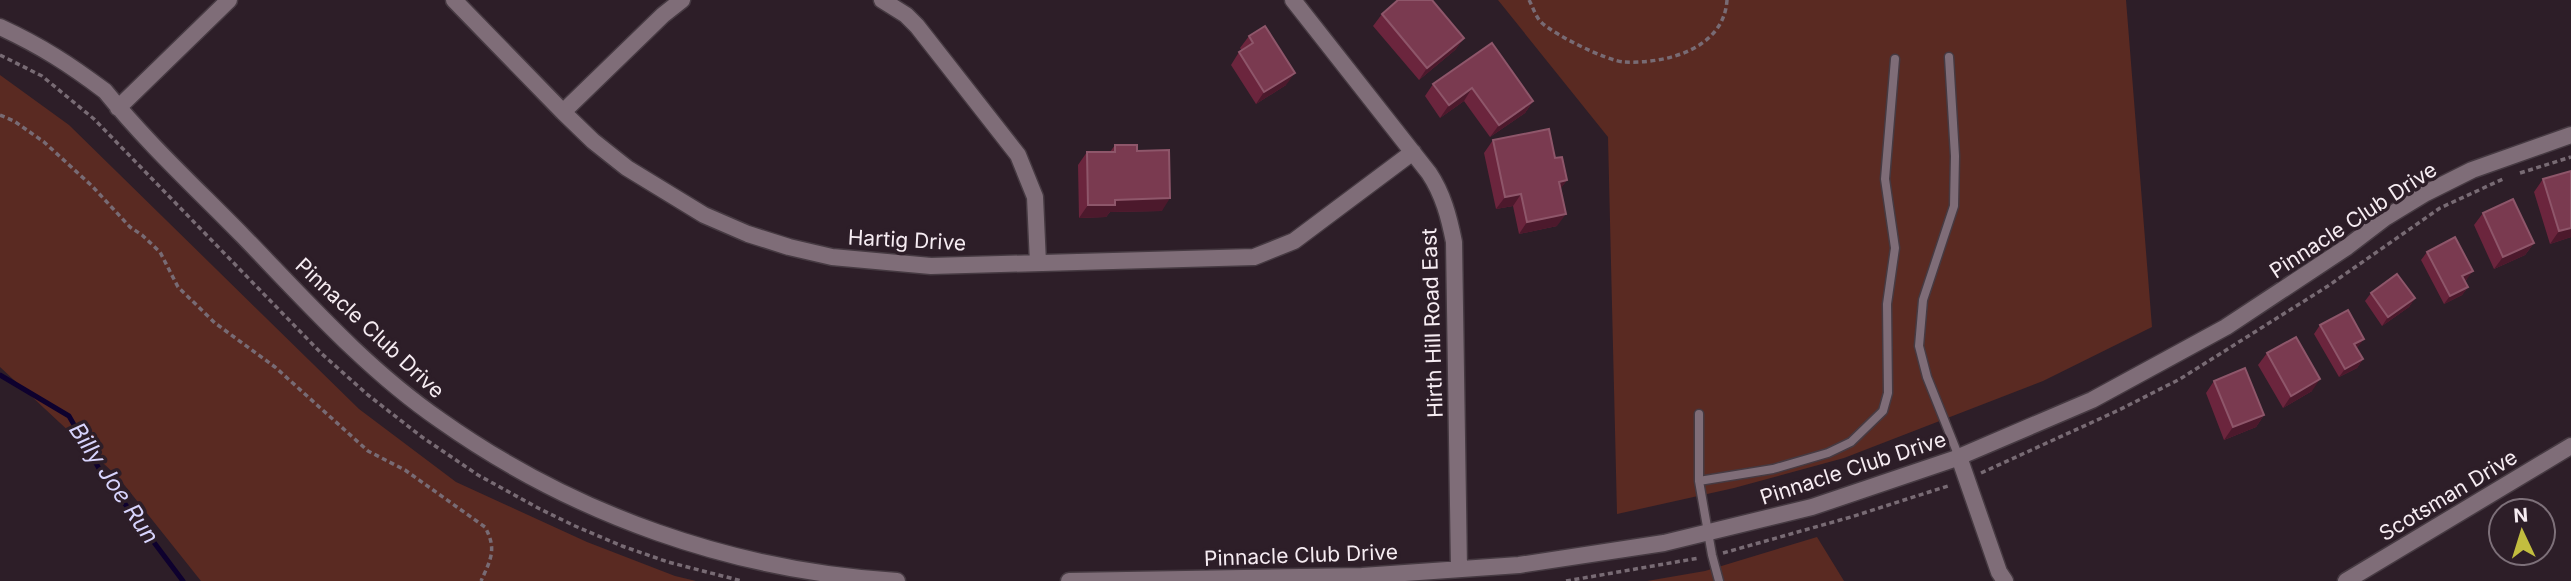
<svg xmlns="http://www.w3.org/2000/svg" width="2571" height="581" font-family="Inter,sans-serif">
	<style>
		.green { fill: #5a2a22 }
		.lines { fill: none; stroke-linecap: round; stroke-linejoin: round }
		.stream { stroke: #0e012e; stroke-width: 5 }
		.service-casing { stroke: #463a42; stroke-width: 11 }
		.minor-casing { stroke: #463a42; stroke-width: 19 }
		.path { stroke: #786b74; stroke-width: 3.5; stroke-dasharray: 5 3.5; stroke-linecap: butt }
		.service { stroke: #7f6d78; stroke-width: 8 }
		.minor { stroke: #7f6d78; stroke-width: 16 }
		.wall { fill: #6b253d }
		.shaded-wall { fill: #4c192c }
		.building { fill: #7a3a50; stroke: #8e566a; stroke-width: 2 }
		.labels { text-anchor: middle; dominant-baseline: central; stroke-width: 7; stroke-linejoin: round; paint-order: stroke }
		.street-label { font-size: 21px; fill: #f6ecf2; stroke: #2d1e28 }
		.water-label { font-size: 23px; font-style: italic; fill: #d7d4fd; stroke: #2d1e28 }
	</style>
	<rect width="100%" height="100%" fill="#2d1e28"/>
	<path class="green" d="M1498 0H2126L2152 327 2043 381 1844 458 1734 488 1617 514 1608 137Z
		M0 75 69 125 359 409 456 482 587 542 675 576 696 581H201L118 477 0 367Z
		M1817 537 1844 581H1647L1705 571Z"/>
	<g class="lines">
		<path class="stream" d="M0 375 69 416 101 472 183 581"/>
		<g class="service-casing">
			<path id="service" d="M1949 57 1955 156 1954 206 1923 300 1919 346 1927 377 1959 457
				M1699 414V481L1712 555 1719 581
				M1699 481 1773 469 1828 453 1851 442 1883 411 1888 393 1887 304 1895 248 1885 179 1895 59"/>
		</g>
		<g class="minor-casing">
			<path id="minor" d="M454 0 563 112 593 141 627 168 704 215 748 234 789 247 832 257 931 266 1254 257 1294 241 1413 152
				M882 0 906 15 917 26 1018 155 1035 197 1038 263
				M1293 0 1429 173C1443 194 1449 217 1454 242L1459 569
				M0 27C41 46 69 64 105 91 147 143 197 189 243 236 305 300 366 369 440 420 574 515 733 571 897 581
				M118 108 229 0
				M563 112 663 15 682 0
				M1959 457 1999 572 2005 581
				M1069 581 1362 576 1519 565 1664 543 1812 507 1954 459 2092 400 2226 327 2347 247 2385 218 2426 193 2472 170 2571 135
				M2346 581 2571 446"/>
		</g>
		<path class="path" d="M1529 0C1533 7 1536 18 1542 23 1555 35 1607 61 1624 62 1666 64 1724 49 1727 0
			M0 55 42 76 94 119 322 354 368 395 422 437 478 475 540 509 575 526 622 546 668 562 742 581
			M0 115 14 121 44 142 92 186 130 227 142 235 160 252 178 287 215 323 275 367 368 451 405 470 485 527C497 549 491 559 481 581
			M2520 173 2571 157
			M1981 473 2119 410 2180 379 2328 286 2440 208 2503 179
			M1723 553 1851 517 1951 485
			M1566 581 1699 558"/>
		<use href="#service" class="service"/>
		<use href="#minor" class="minor"/>
	</g>
	<path class="wall" d="M1382 14 1464 38 1455 50 1419 80 1373 26Z
		M1249 36 1286 85 1256 104 1231 65 1239 52 1242 51 1240 48Z
		M1492 43 1533 101 1525 113 1490 137 1464 101 1440 118 1425 96 1433 84Z
		M1493 140 1555 158 1567 180 1560 189 1557 226 1519 234 1513 206 1496 209 1484 153Z
		M1115 145 1137 151 1162 211 1110 212 1106 217 1079 218 1078 165 1087 152H1110Z
		M2543 179 2571 237 2550 244 2534 192Z
		M2483 213 2534 243 2525 255 2494 269 2474 225Z
		M2427 252 2467 279 2465 281 2468 287 2462 295 2444 304 2421 260Z
		M2371 293 2415 298 2409 307 2382 326 2365 301Z
		M2320 325 2358 347 2356 348 2363 359 2357 368 2339 377 2314 334Z
		M2267 353 2312 391 2283 408 2258 365Z
		M2214 381 2264 415 2256 427 2224 440 2206 393Z"/>
	<path class="shaded-wall" d="M1464 38 1455 50 1419 80 1427 68Z
		M1295 73 1286 85 1256 104 1264 92Z
		M1472 88 1464 101 1440 118 1449 105Z
		M1533 101 1525 113 1490 137 1499 125Z
		M1567 180 1558 192 1559 182Z
		M1521 194 1513 206 1496 209 1505 197Z
		M1170 198 1162 211 1110 212 1106 217 1079 218 1088 205 1115 200Z
		M1566 214 1557 226 1519 234 1527 222Z
		M2571 228V237L2550 244 2559 231Z
		M2534 243 2525 255 2494 269 2503 257Z
		M2473 271 2467 279 2456 285 2462 276Z
		M2468 287 2462 295 2444 304 2450 296Z
		M2415 298 2409 307 2382 326 2388 317Z
		M2364 339 2358 347 2348 353 2354 344Z
		M2363 359 2357 368 2339 377 2345 369Z
		M2320 379 2312 391 2283 408 2291 396Z
		M2264 415 2256 427 2224 440 2233 427Z"/>
	<path class="building" d="M1398 0H1432L1464 38 1427 68 1382 14Z
		M1265 26 1295 73 1264 92 1239 52 1253 43 1249 36Z
		M1492 43 1533 101 1499 125 1472 88 1449 105 1433 84Z
		M1549 129 1555 158 1562 157 1567 180 1559 182 1566 214 1527 222 1521 194 1505 197 1493 140Z
		M1115 145H1137V151L1169 150 1170 198 1115 200V205H1088L1087 152H1115Z
		M2571 171V228L2559 231 2543 179Z
		M2513 199 2534 243 2503 257 2483 213Z
		M2455 237 2473 271 2462 276 2468 287 2450 296 2427 252Z
		M2397 274 2415 298 2388 317 2371 293Z
		M2348 310 2364 339 2354 344 2363 359 2345 369 2320 325Z
		M2296 337 2320 379 2291 396 2267 353Z
		M2245 368 2264 415 2233 427 2214 381Z"/>
	<g class="labels">
		<g class="street-label">
			<text transform="translate(2353 220) rotate(-33)">Pinnacle Club Drive</text>
			<text transform="translate(907 240) rotate(3)">Hartig Drive</text>
			<text transform="translate(1432 323) rotate(-92)">Hirth Hill Road East</text>
			<text transform="translate(370 328) rotate(43)">Pinnacle Club Drive</text>
			<text transform="translate(1853 468) rotate(-18)">Pinnacle Club Drive</text>
			<text transform="translate(2448 495) rotate(-31)">Scotsman Drive</text>
			<text transform="translate(1301 555) rotate(-2)">Pinnacle Club Drive</text>
		</g>
		<g class="water-label">
			<text transform="translate(114 483) rotate(56)">Billy Joe Run</text>
		</g>
	</g>
	<g transform="translate(2522 532) rotate(356)"><circle r="33" fill="#2d1e28" stroke="#7d7079" stroke-width="2"/>
	<path d="M0-5L12 26L0 18L-12 26Z" fill="#c2bd3f"/>
	<text y="-10" font-size="19" font-weight="bold" text-anchor="middle" fill="#f6ecf2">N</text>
	</g>
</svg>
